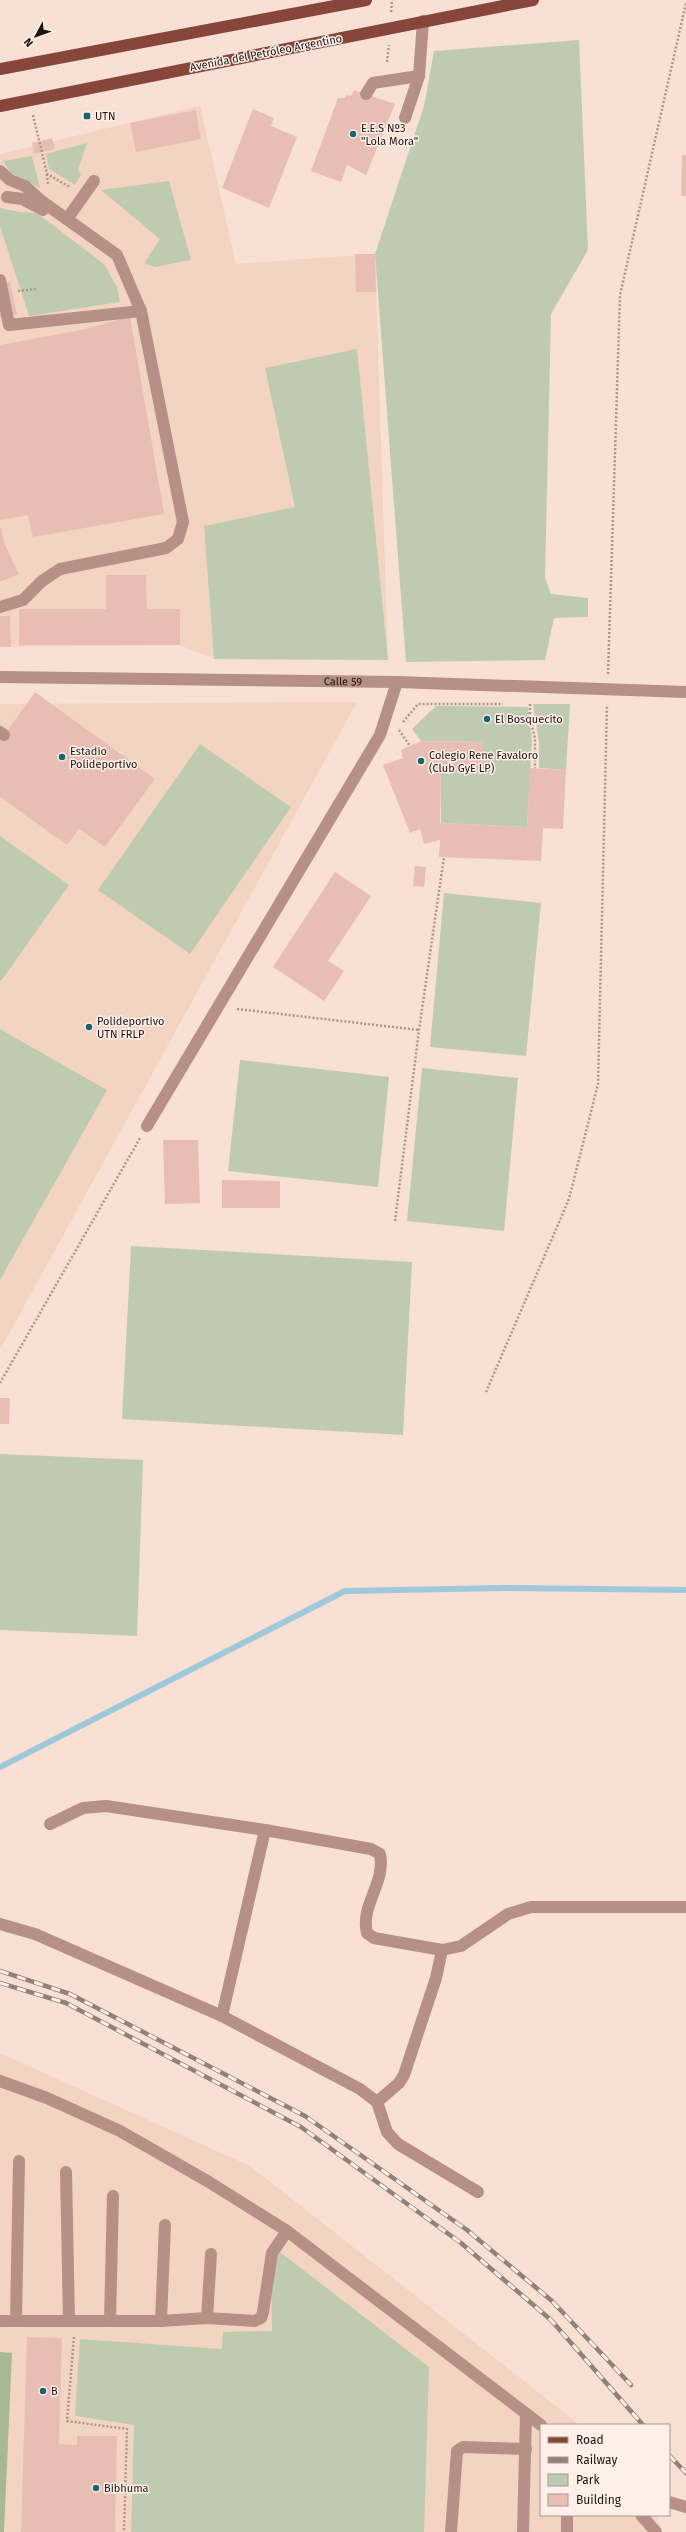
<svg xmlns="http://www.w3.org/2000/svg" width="686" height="2532" font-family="'Fira Sans',sans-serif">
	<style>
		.built { fill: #f3d4c3 }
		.green { fill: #becbb1 }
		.forest { fill: #a7b896 }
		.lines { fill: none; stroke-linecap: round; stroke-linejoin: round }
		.stream { stroke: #9fc9da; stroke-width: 6 }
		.building { fill: #e8beb4 }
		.path { stroke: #a8968d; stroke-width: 2.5; stroke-dasharray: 2 2; stroke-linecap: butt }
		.minor { stroke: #b68f87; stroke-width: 12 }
		.major { stroke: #884539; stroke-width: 12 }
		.rail-casing { stroke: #928179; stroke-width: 4.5 }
		.rail { stroke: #fef0e8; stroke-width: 3; stroke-dasharray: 9; stroke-linecap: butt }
		.poi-dot { fill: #1a6470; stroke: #fef0e8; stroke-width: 1.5 }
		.labels { text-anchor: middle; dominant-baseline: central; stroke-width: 3; stroke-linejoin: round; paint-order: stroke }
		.street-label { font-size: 11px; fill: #1c1410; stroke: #fef0e8 }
		.poi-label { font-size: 11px; fill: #1c1410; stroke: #fef0e8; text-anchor: start }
	</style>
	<rect width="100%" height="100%" fill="#f8e0d4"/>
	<path class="built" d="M200 106 236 264 375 254 388 660 214 659 180 645 0 647V154Z
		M357 702 0 1350V704Z
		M0 2053 250 2166 580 2425H541V2515H657L662 2532H0Z"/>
	<path class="green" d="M579 40 588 250 551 314 545 578 551 594 588 598V617L554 618 545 660 406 662 375 254 424 106 434 51Z
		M87 143 78 170 81 175 75 185 49 169 46 154Z
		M32 156 40 188 11 173 3 161Z
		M169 181 191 260 155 267 144 263 160 239 101 190Z
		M0 208 20 212 37 213 104 264 117 287 120 302 29 316 0 226Z
		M357 349 388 660 214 659 204 526 295 507 265 368Z
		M533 704H570L566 770 539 768V743Z
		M436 706 528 707 532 740 527 827 441 823V772H482L483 742 421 741 412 729Z
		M200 744 291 807 190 954 98 890Z
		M0 836 69 885 1 981 0 980Z
		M444 893 541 903 526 1056 430 1047Z
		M0 1029 107 1090 0 1280Z
		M240 1060 389 1077 378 1187 228 1171Z
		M422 1068 518 1078 504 1231 407 1221Z
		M131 1246 412 1262 403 1435 122 1419Z
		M0 1454 143 1460 137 1636 0 1630Z
		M280 2252 429 2367 424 2532H131L134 2425 75 2416 80 2339 222 2349 223 2332 272 2331 271 2276Z"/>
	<path class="forest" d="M0 2352 12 2353 4 2532H0Z"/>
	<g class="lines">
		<path class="stream" d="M0 1767 345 1591 503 1588 686 1590"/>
	</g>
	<path class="building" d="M354 90 395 104 366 175 347 165 341 182 311 171 338 98H344L347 95 351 96Z
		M253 109 274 118 271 126 297 137 269 208 222 188Z
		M196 110 201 139 136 152 130 123Z
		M52 138 55 149 34 154 32 143Z
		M682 155H686V196H681Z
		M355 254H375L376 292H356Z
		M10 282 17 315 0 317V284Z
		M130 316 164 514 33 537 28 515 0 520V345L86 329Z
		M0 526 5 545 19 574 0 582Z
		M106 575H146L147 609H180V645H19V609H106Z
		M0 616H10L11 647H0Z
		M35 692 155 779 105 847 79 829 67 845 0 797V741Z
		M421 741 483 742V772H441L440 823 527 827 530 768 566 770 563 829 543 828 541 861 439 857 440 840 424 844 420 829 410 833 383 765 403 758 401 750Z
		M415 866 426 867 424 887 413 886Z
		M335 872 371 896 328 961 344 971 324 1001 273 967Z
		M163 1140H198L200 1203 165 1204Z
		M222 1180 280 1181V1208H222Z
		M0 1398H10L9 1424H0Z
		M27 2337 62 2338 59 2444 77 2445V2436H117L115 2532H21Z"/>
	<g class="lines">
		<path class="path" d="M391 12 392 0
			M387 62 389 45
			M33 115 47 174 70 187
			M47 174 48 185
			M18 291 37 289
			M608 674 620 295 686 3
			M530 704V717L535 738V768
			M403 722 418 704H503
			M399 730 410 746
			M237 1009 419 1030
			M395 1221 419 1030 444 857
			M0 1383 140 1138
			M486 1392 569 1199 598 1084 607 705
			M74 2337 67 2421 127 2429 124 2532"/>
		<g class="minor">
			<path d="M366 94 373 83 419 76"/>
			<path d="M405 118 419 76 423 21"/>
			<path d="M0 171 10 180 25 186 40 200 117 255 141 311 183 522 178 539 166 548 60 569 42 581 23 600 0 607"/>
			<path d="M7 197 22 199 43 210"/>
			<path d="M67 219 94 181"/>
			<path d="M0 280 9 325 141 311"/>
			<path id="s1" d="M0 677 397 682 686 692"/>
			<path d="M0 732 4 735"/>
			<path d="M147 1126 380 735 397 682"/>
			<path d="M50 1824 83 1808 106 1806 265 1830 371 1849 380 1854C386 1883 360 1905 367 1933L374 1938 442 1950 461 1946 508 1914 531 1907H686"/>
			<path d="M0 1924 35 1934 222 2016 360 2089 377 2102 387 2132 398 2144 478 2192"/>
			<path d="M222 2016 265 1830"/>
			<path d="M0 2081 47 2098 120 2131 209 2182 287 2231 541 2425"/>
			<path d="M377 2102 399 2083 404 2075 436 1978 442 1950"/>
			<path d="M66 2172 69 2321"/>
			<path d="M207 2318 211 2254"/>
			<path d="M0 2321H161L207 2318 255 2321 261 2318 263 2312 272 2253 287 2231"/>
			<path d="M16 2321 19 2161"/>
			<path d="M110 2321 113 2196"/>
			<path d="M161 2321 165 2225"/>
			<path d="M669 2502 686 2507"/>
			<path d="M641 2515 656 2532"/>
			<path d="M451 2532 457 2451 463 2447 526 2449"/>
			<path d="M523 2532 526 2414"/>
			<path d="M567 2532V2515"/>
		</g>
		<path class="major" d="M0 69 366 0
			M0 106 533 0"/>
		<g class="rail-casing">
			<path id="rail" d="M0 1971 70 1994 305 2116 467 2230 552 2301 631 2385
				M0 1983 66 2003 301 2127 461 2243 551 2320 643 2425
				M669 2455 686 2473"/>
		</g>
		<use href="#rail" class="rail"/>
	</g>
	<g class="poi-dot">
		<rect x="83" y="112" width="8" height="8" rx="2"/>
		<circle cx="353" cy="134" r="4"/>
		<circle cx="487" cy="719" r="4"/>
		<circle cx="62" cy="757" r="4"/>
		<circle cx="421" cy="761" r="4"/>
		<circle cx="89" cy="1027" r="4"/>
		<circle cx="43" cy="2391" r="4"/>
		<circle cx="96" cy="2488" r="4"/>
	</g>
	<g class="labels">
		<g class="street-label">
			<text transform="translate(266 53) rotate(-11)">Avenida del Petróleo Argentino</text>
			<text stroke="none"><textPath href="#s1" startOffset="343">Calle 59</textPath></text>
		</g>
		<g class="poi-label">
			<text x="95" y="116">UTN</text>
			<text x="361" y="128">E.E.S Nº3<tspan x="361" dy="13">"Lola Mora"</tspan></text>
			<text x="495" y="719">El Bosquecito</text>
			<text x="70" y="751">Estadio<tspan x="70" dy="13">Polideportivo</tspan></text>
			<text x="429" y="755">Colegio Rene Favaloro<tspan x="429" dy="13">(Club GyE LP)</tspan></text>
			<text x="97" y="1021">Polideportivo<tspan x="97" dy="13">UTN FRLP</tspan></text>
			<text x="51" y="2391">B</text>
			<text x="104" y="2488">Bibhuma</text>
		</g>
	</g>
	<rect x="540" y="2424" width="130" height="92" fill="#fef0e8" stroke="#a49892"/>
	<rect x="548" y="2437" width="20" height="6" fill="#884539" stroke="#a49892"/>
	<text x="576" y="2444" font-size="12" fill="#1c1410">Road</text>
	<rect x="548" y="2457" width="20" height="6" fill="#928179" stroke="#a49892"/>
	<text x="576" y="2464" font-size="12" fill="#1c1410">Railway</text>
	<rect x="548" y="2474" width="20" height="12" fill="#becbb1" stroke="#a49892"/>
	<text x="576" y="2484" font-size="12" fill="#1c1410">Park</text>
	<rect x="548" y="2494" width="20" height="12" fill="#e8beb4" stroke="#a49892"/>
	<text x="576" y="2504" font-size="12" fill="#1c1410">Building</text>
	<g transform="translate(36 36) rotate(229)" stroke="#fef0e8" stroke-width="3" paint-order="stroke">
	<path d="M0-3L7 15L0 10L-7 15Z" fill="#1c1410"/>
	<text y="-6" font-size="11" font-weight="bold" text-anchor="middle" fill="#1c1410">N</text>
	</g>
</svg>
